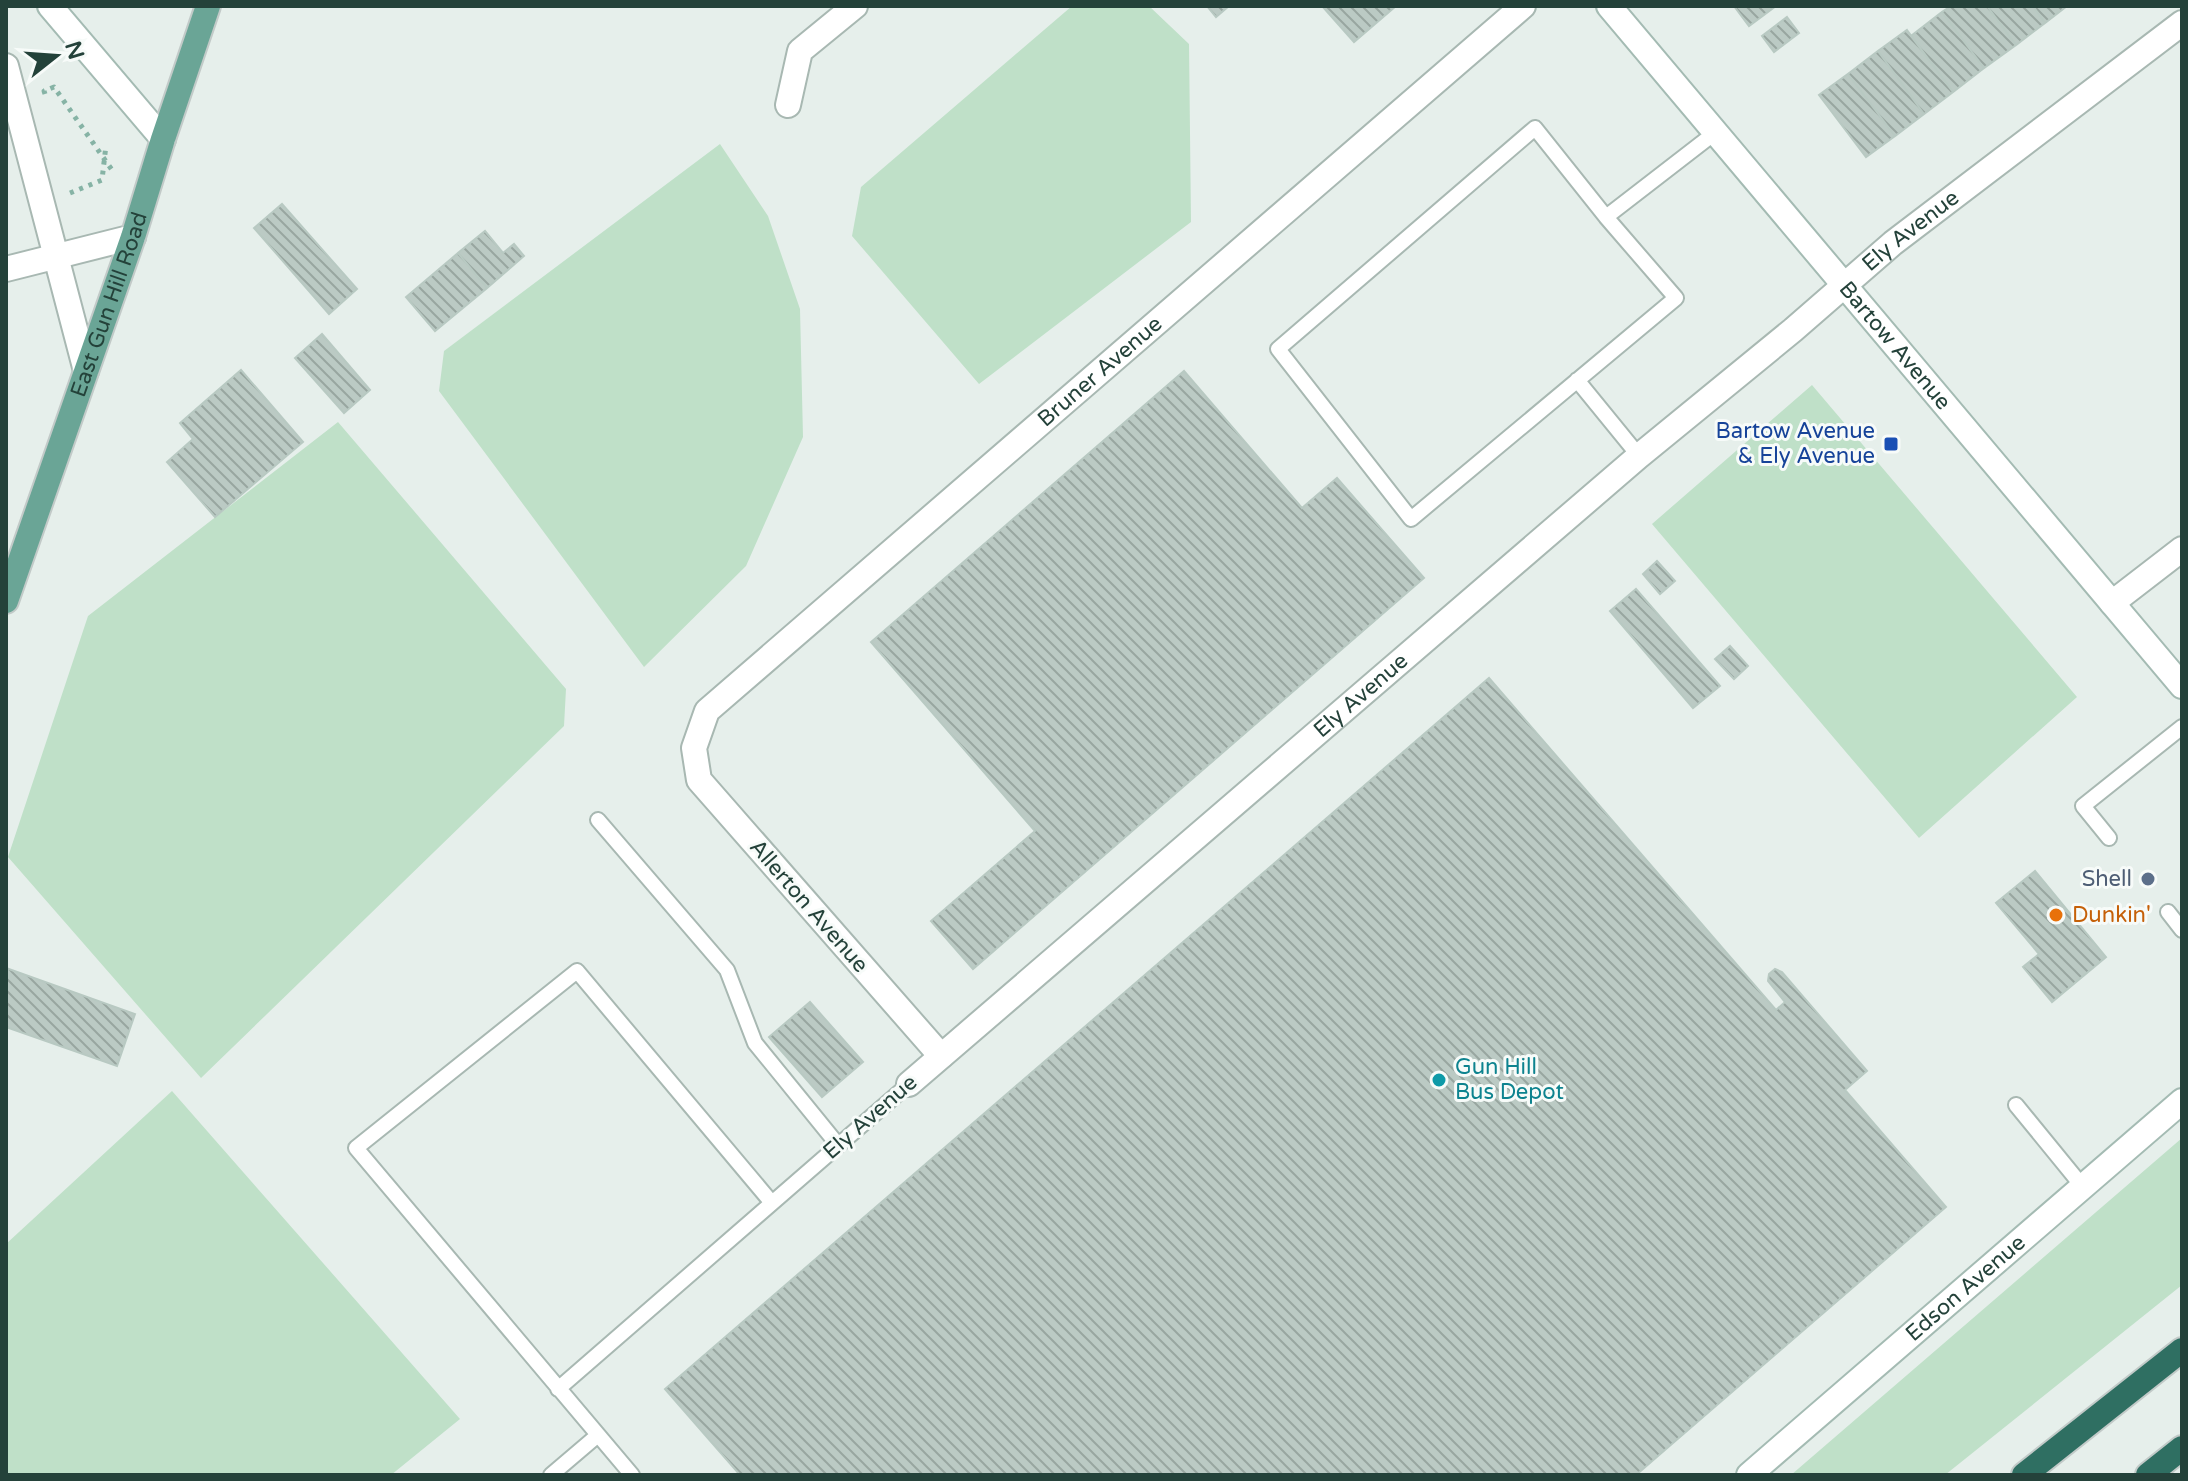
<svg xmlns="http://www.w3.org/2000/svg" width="2188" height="1481" font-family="'Varela Round',sans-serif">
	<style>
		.green { fill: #bfe0c8 }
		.building { fill: url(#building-back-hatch); stroke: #b8c9c2; stroke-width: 2 }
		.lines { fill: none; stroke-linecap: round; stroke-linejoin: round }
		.service-casing { stroke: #a8b8b2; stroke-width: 18 }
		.minor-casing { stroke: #a8b8b2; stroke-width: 28 }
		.tertiary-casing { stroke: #a8b8b2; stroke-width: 28 }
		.secondary-casing { stroke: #a4bbb3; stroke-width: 28 }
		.primary-casing { stroke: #c2cac8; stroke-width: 28 }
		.motorway-casing { stroke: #c2cac8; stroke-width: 28 }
		.path { stroke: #86b3a5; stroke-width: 5; stroke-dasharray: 4 6; stroke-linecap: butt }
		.service { stroke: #fff; stroke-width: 14 }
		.minor { stroke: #fff; stroke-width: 24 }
		.tertiary { stroke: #fff; stroke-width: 24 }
		.secondary { stroke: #fff; stroke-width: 24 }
		.primary { stroke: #6aa596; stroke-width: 24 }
		.motorway { stroke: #2f6f62; stroke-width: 24 }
		.transit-dot { fill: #1a4fb4; stroke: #f7fbf9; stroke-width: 3 }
		.service-dot { fill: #5c6f8a; stroke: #f7fbf9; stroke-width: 3 }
		.food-dot { fill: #e8710a; stroke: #f7fbf9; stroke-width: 3 }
		.culture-dot { fill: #0f9aa8; stroke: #f7fbf9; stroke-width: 3 }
		.labels { text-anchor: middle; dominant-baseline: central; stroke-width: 6; stroke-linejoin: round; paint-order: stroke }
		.street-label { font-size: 22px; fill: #24423a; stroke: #f7fbf9 }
		.transit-label { font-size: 22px; fill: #164399; stroke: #f7fbf9; text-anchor: end }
		.service-label { font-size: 22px; fill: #4e5e75; stroke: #f7fbf9; text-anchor: end }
		.food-label { font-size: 22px; fill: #c56008; stroke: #f7fbf9; text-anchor: start }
		.culture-label { font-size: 22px; fill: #0d838f; stroke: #f7fbf9; text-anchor: start }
	</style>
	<defs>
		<pattern id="building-back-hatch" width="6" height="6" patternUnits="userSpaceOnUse" patternTransform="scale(2)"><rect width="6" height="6" fill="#bbcac4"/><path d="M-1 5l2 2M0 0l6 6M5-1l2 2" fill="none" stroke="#98a6a0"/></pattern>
	</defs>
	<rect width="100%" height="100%" fill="#e6efeb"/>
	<path class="green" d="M1072 6H1149L1189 44 1191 222 979 384 852 236 861 187Z
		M720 144 768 216 800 309 803 437 746 566 644 667 439 391 444 351Z
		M1812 385 2077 697 1919 838 1652 524Z
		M338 422 566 689 564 726 201 1078 8 857 88 616Z
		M172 1091 460 1419 391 1475H6V1244Z
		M2182 1138V1285L1945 1475H1791Z"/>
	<path class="building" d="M1207 6H1229L1216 17Z
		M1322 6H1396L1354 42Z
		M1734 6H1776L1749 26Z
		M1951 6H1987L2016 45 1984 68 1942 12Z
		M1987 6H2033L2045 23 2016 45Z
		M2033 6H2067L2045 23Z
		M1942 12 1984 68 1953 92 1911 36Z
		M1787 17 1799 33 1774 52 1762 36Z
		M1907 30 1953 92 1924 114 1878 51Z
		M1878 51 1924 114 1895 136 1848 74Z
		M1848 74 1895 136 1866 157 1819 95Z
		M282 204 357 289 329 314 254 228Z
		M485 231 503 253 514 244 524 256 487 288 458 253Z
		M458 253 487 288 435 331 406 297Z
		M322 334 370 390 344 413 295 358Z
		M241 370 303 442 215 517 167 462 193 439 180 423Z
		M1184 371 1302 508 1337 478 1424 578 973 969 931 921 1035 831 871 642Z
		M1657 561 1675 581 1660 594 1643 574Z
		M1636 589 1720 686 1693 708 1610 611Z
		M1730 646 1748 666 1734 679 1715 659Z
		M1489 678 1776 1010 1785 1002 1768 981 1769 974 1775 969 1782 972 1867 1071 1845 1090 1946 1207 1636 1475H740L665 1389Z
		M2035 871 2106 957 2052 1002 2023 967 2039 954 1996 903Z
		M6 968 135 1014 117 1066 6 1027Z
		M810 1002 863 1062 822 1097 769 1037Z"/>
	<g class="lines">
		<g class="service-casing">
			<path id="service" d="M1606 217 1535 128 1278 349 1411 519 1676 298 1606 217 1716 132
				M1577 380 1639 456
				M598 820 727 970 755 1043 838 1145
				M2109 838 2083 806 2182 727
				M2168 912 2182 930
				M2016 1105 2083 1187
				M558 1389 909 1084
				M551 1475 598 1435
				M632 1475 356 1148 577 971 772 1203"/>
		</g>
		<g class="minor-casing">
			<g id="minor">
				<path d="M6 66 86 371"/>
				<path d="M788 105 800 51 855 6"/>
				<path d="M6 269 133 237"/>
				<path id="s1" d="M941 1056 699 780 694 748 707 711 1523 6"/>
				<path id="s2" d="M909 1084 1639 456 1793 330 1893 243 2182 23"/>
			</g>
		</g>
		<g class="tertiary-casing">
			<path id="tertiary" d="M2112 603 2182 549"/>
		</g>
		<g class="secondary-casing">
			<g id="secondary">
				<path d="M50 6 163 139"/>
				<path id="s3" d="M1609 6 2182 686"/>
				<path id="s4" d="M1749 1475 2182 1101"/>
			</g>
		</g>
		<g class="primary-casing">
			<g id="primary">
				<path id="s5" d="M6 601 133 237 163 139 208 6"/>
			</g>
		</g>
		<g class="motorway-casing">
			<path id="motorway" d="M2024 1475 2182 1350
				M2148 1475 2182 1448"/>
		</g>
		<path class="path" d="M45 94 44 91 54 87 112 170
			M70 193 102 180 106 145"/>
		<use href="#service" class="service"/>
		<use href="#minor" class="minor"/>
		<use href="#tertiary" class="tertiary"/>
		<use href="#secondary" class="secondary"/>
		<use href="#primary" class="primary"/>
		<use href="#motorway" class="motorway"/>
	</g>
	<rect class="transit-dot" x="1883" y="436" width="16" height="16" rx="4"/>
	<circle class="service-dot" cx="2148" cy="879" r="8"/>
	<circle class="food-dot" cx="2056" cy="915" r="8"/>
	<circle class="culture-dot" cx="1439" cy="1080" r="8"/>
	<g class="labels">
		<g class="street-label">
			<text stroke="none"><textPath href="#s2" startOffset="1316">Ely Avenue</textPath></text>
			<text stroke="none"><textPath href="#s5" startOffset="314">East Gun Hill Road</textPath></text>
			<text stroke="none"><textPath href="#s3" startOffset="444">Bartow Avenue</textPath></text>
			<text stroke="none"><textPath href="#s1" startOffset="958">Bruner Avenue</textPath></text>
			<text stroke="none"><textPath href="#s2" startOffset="596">Ely Avenue</textPath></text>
			<text transform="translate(809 906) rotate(49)">Allerton Avenue</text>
			<text transform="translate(870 1117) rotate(-41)">Ely Avenue</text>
			<text stroke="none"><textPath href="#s4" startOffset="286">Edson Avenue</textPath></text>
		</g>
		<g class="transit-label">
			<text x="1875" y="431">Bartow Avenue<tspan x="1875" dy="25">&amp; Ely Avenue</tspan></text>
		</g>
		<g class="service-label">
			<text x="2132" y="879">Shell</text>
		</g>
		<g class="food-label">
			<text x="2072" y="915">Dunkin'</text>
		</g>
		<g class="culture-label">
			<text x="1455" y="1067">Gun Hill<tspan x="1455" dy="25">Bus Depot</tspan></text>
		</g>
	</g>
	<rect width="2188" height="1481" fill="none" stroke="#24423a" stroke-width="16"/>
	<g transform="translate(56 56) rotate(73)" stroke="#f7fbf9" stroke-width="6" paint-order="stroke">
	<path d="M0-6L14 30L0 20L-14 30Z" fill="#24423a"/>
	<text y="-12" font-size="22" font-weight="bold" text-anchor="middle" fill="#24423a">N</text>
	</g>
</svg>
